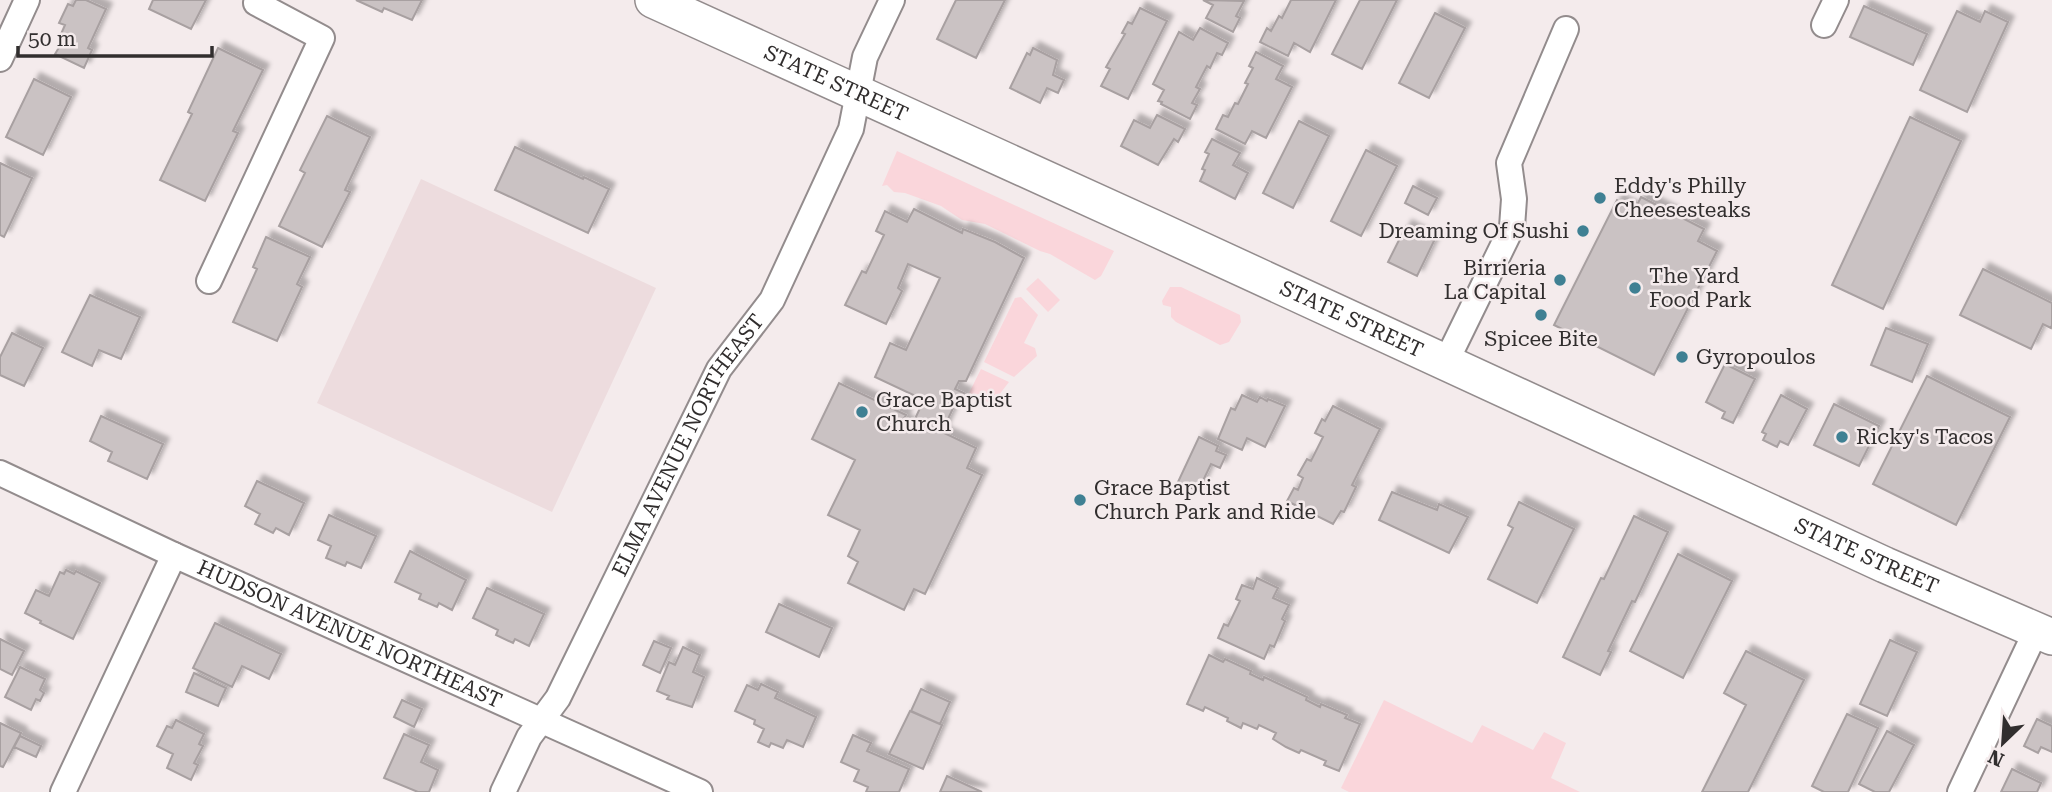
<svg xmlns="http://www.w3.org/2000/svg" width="2052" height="792" font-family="'Roboto Serif',serif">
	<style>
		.built { fill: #eddcde }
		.green { fill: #fad6db }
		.building { fill: #cac2c3; stroke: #a8a0a1; stroke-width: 2; filter: url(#shadow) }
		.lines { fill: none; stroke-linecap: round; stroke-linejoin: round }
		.minor-casing { stroke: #938c8d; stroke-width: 28 }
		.secondary-casing { stroke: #938c8d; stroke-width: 38 }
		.minor { stroke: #fff; stroke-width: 24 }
		.secondary { stroke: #fff; stroke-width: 35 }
		.poi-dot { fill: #3f8093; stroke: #f4ebec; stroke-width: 2.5 }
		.labels { text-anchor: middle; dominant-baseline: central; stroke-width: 5; stroke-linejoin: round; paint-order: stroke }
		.street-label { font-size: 21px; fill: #312e2e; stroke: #f4ebec }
		.poi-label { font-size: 21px; fill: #312e2e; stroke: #f4ebec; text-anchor: start }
	</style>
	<defs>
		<filter id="shadow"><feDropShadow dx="6" dy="-6" stdDeviation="2" flood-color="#0004"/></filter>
	</defs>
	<rect width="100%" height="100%" fill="#f4ebec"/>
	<path class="built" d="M421 179 656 288 552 512 317 403Z"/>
	<path class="green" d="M897 151 1114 251 1101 276 1095 280 1050 254 1040 251 985 224 962 220 941 206 905 193 894 192 887 185 882 186Z
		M1038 278 1060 300 1048 312 1026 289Z
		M1170 287H1181L1240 315 1241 322 1229 342 1220 345 1176 322 1171 317V307L1163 305 1162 301Z
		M1021 297 1038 315 1024 343 1035 348 1037 356 1014 377 984 362 1015 298Z
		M981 369 1009 382 992 404 969 393Z
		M1384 700 1472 743 1482 725 1533 750 1544 732 1566 743 1551 778 1580 792H1349L1341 788Z"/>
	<path class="building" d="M76 0H86L106 9 88 48 92 50 84 68 55 54 66 36 61 34 65 25 59 23 68 4 73 6Z
		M153 0H206L191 29 149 9Z
		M356 0H422L412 20 384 8 382 12Z
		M956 0H1005L976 58 937 39Z
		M1203 0 1244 1 1236 16 1240 18 1233 32 1206 18 1213 5Z
		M1291 0H1336L1310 52 1294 43 1288 56 1260 42 1267 28 1271 31 1279 16 1282 18Z
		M1360 0H1397L1362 69 1332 54Z
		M1864 6 1927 34 1913 65 1850 37Z
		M1140 8 1167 21 1128 99 1101 86 1110 69 1106 67 1125 34 1122 33 1128 22 1132 24Z
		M1957 11 1980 22 1985 11 2008 22 1967 112 1920 90Z
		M1435 13 1465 28 1429 98 1399 83Z
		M1200 28 1228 43 1222 55 1217 53 1210 68 1207 66 1196 87 1200 89 1192 103 1197 105 1190 119 1161 104 1162 102 1158 101 1164 90 1153 84 1179 32 1193 40Z
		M218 48 263 70 233 131 238 133 205 201 160 180 192 114 188 112Z
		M1033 48 1057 60 1053 75 1064 80 1058 93 1047 88 1040 103 1010 88 1027 53 1030 55Z
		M1256 52 1283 66 1276 79 1292 87 1266 138 1252 131 1245 144 1216 129 1223 115 1228 117 1235 103 1238 104 1248 84 1245 83 1253 68 1249 66Z
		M34 79 71 97 43 155 6 137Z
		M1157 115 1185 129 1178 142 1174 139 1158 165 1121 146 1134 120 1150 128Z
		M327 116 370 137 345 190 350 192 322 247 279 226 305 173 300 170Z
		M1910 117 1961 141 1883 309 1832 285Z
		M1299 121 1329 136 1293 208 1263 193Z
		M1212 139 1240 153 1233 165 1248 173 1235 199 1200 181 1205 170 1202 169 1209 154 1205 152Z
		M515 147 583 179 584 177 609 189 588 233 495 190Z
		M1366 150 1397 166 1361 236 1331 221Z
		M0 163 32 178 4 237 0 235Z
		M1413 186 1437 198 1428 215 1405 203Z
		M1641 197 1704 229 1698 241 1717 251 1654 375 1554 325 1617 200 1635 209Z
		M914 209 962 233 963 229 995 242 1024 258 966 381H959L955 389 966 394 960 408 954 406 942 432 976 448 967 468 982 475 925 594 914 589 904 610 848 583 858 562 848 556 860 530 828 515 855 460 812 439 839 383 906 415 903 420 912 425 924 400 875 377 890 343 906 350 940 278 908 264 898 288 902 291 886 324 845 305 862 271 866 273 884 235 876 231 885 211 907 222Z
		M1406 226 1434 241 1417 276 1388 262Z
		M266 237 310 257 297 284 302 287 277 341 233 322 257 269 253 267Z
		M1983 269 2052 303V325L2051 328 2043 324 2031 349 1960 315Z
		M90 295 140 317 121 359 99 350 92 366 62 352Z
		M1886 328 1928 344 1912 382 1871 365Z
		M12 333 43 348 24 386 0 375V357Z
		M1725 364 1755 379 1733 423 1722 418 1725 412 1706 402Z
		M1927 376 2010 417 1956 525 1873 484Z
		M1242 395 1257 402 1260 397 1267 401 1268 399 1285 406 1265 447 1247 438 1242 450 1218 439 1231 408 1235 410Z
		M1781 395 1807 409 1788 445 1780 441 1777 447 1763 440 1766 434 1762 432Z
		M1834 404 1879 426 1859 466 1814 445Z
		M1333 406 1380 429 1352 485 1356 487 1344 512 1341 511 1333 524 1287 501 1294 488 1298 490 1303 478 1298 475 1307 459 1311 461 1323 437 1315 433 1322 419 1325 421Z
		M101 416 163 444 147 479 108 461 112 452 90 441Z
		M1199 437 1218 446 1216 451 1226 455 1220 468 1211 464 1198 491 1178 482Z
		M257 481 304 503 289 535 276 528 273 533 255 524 260 514 245 506Z
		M1392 492 1437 510 1439 504 1468 517 1449 553 1379 520Z
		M1519 502 1574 529 1537 603 1488 579 1513 528 1508 525Z
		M329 515 376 536 361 568 347 562 345 566 326 558 331 546 318 540Z
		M1634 516 1668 532 1635 602 1632 601 1608 651 1611 652 1600 675 1563 657 1601 578 1604 579Z
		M410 551 466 580 452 610 439 603 437 607 419 599 421 594 395 582Z
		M1678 554 1732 581 1683 678 1630 651Z
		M66 570 74 574 76 571 100 583 73 639 40 623 41 621 25 613 36 590 49 596 60 572 64 574Z
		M1257 578 1278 588 1273 598 1289 605 1282 619 1285 621 1274 647 1270 645 1264 659 1218 638 1224 624 1228 626 1240 601 1236 599 1242 585 1253 589Z
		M487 588 544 614 529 646 515 639 513 643 496 635 498 630 473 618Z
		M779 604 832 628 819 657 766 632Z
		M215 623 281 654 269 679 242 666 232 687 193 668Z
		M0 639 24 651 12 675 0 669Z
		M1890 640 1917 652 1887 716 1860 704Z
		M654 641 671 648 660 673 643 665Z
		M683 647 700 655 693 672 704 677 692 707 667 699 669 696 657 691 669 662 675 665Z
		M1746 651 1804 680 1748 792H1702L1746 705 1724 693Z
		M1209 655 1223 662 1225 659 1251 671 1250 674 1263 680 1264 677 1307 697 1306 700 1320 707 1321 704 1347 715 1345 718 1360 724 1339 771 1324 765 1326 761 1301 750 1299 753 1286 747 1273 739 1276 733 1259 725 1257 729 1243 723 1241 728 1227 721 1228 718 1205 707 1203 711 1187 704Z
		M20 667 45 679 40 690 44 693 40 701 36 699 31 710 5 697Z
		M194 673 226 688 218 706 186 692Z
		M761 684 778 692 775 698 816 717 803 747 787 740 783 748 771 743 769 747 758 742 764 729 754 724 755 720 735 711 747 685 758 690Z
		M921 689 950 702 940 724 911 711Z
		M402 700 422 709 414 727 394 717Z
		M910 711 942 725 923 769 889 754Z
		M1847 714 1878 728 1848 792H1824L1812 786Z
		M2037 719 2052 726V752L2041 747 2038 753 2024 746Z
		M176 720 204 734 199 744 203 746 194 763 198 765 191 780 167 768 173 754 157 746 167 726 172 728Z
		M0 723 21 733 3 767 0 766Z
		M1887 731 1914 745 1889 792H1875L1859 784Z
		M404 734 429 745 421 762 438 770 429 792H418L384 778Z
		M853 735 871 743 867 751 909 769 899 792H866L868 787 854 781 859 770 841 762Z
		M20 736 41 746 36 757 14 747Z
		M2012 769 2041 783 2037 792H2001Z
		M947 776 982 792H940Z"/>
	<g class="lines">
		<g class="minor-casing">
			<g id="minor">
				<path d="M1824 25 1836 0"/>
				<path d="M0 59 27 0"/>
				<path d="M209 281 322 38 256 3 257 0"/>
				<path d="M1446 362 1512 227 1514 199 1509 163 1566 29"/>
				<path id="s1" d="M0 473 174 555 700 792"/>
				<path d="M63 792 174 555"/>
				<path id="s2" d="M503 792 529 737 558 698 719 369 772 300 851 129 865 57 892 0"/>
				<path d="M1960 792 2036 631"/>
			</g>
		</g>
		<g class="secondary-casing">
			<g id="secondary">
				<path id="s3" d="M653 0 1152 227 1885 565 2052 637"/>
			</g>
		</g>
		<use href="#minor" class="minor"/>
		<use href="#secondary" class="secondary"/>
	</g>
	<g class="poi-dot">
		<circle cx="1600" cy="198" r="7"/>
		<circle cx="1583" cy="231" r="7"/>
		<circle cx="1560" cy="280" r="7"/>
		<circle cx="1635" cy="288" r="7"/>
		<circle cx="1541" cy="315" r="7"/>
		<circle cx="1682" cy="357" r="7"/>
		<circle cx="862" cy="412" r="7"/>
		<circle cx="1842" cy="437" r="7"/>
		<circle cx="1080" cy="500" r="7"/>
	</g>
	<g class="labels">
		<g class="street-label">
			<text stroke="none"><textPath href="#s3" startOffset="201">STATE STREET</textPath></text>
			<text stroke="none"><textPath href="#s3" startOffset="768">STATE STREET</textPath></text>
			<text stroke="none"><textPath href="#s2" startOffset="394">ELMA AVENUE NORTHEAST</textPath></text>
			<text stroke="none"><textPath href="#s3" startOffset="1335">STATE STREET</textPath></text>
			<text stroke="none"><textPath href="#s1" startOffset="385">HUDSON AVENUE NORTHEAST</textPath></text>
		</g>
		<g class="poi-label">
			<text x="1614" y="186">Eddy's Philly<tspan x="1614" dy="24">Cheesesteaks</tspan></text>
			<text x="1569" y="231" text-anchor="end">Dreaming Of Sushi</text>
			<text x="1546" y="268" text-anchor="end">Birrieria<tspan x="1546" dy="24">La Capital</tspan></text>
			<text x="1649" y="276">The Yard<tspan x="1649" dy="24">Food Park</tspan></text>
			<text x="1541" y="339" text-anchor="middle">Spicee Bite</text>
			<text x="1696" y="357">Gyropoulos</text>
			<text x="876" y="400">Grace Baptist<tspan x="876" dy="24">Church</tspan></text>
			<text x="1856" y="437">Ricky's Tacos</text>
			<text x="1094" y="488">Grace Baptist<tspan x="1094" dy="24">Church Park and Ride</tspan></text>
		</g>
	</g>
	<g transform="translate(2003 743) rotate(205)" stroke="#f4ebec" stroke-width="5" paint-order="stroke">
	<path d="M0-5L12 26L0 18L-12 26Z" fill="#312e2e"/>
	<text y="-10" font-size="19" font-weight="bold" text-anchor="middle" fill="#312e2e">N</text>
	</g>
	<path d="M18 46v10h194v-10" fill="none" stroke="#312e2e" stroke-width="3.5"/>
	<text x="28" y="46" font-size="21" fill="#312e2e" stroke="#f4ebec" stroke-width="5" paint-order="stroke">50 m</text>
</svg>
